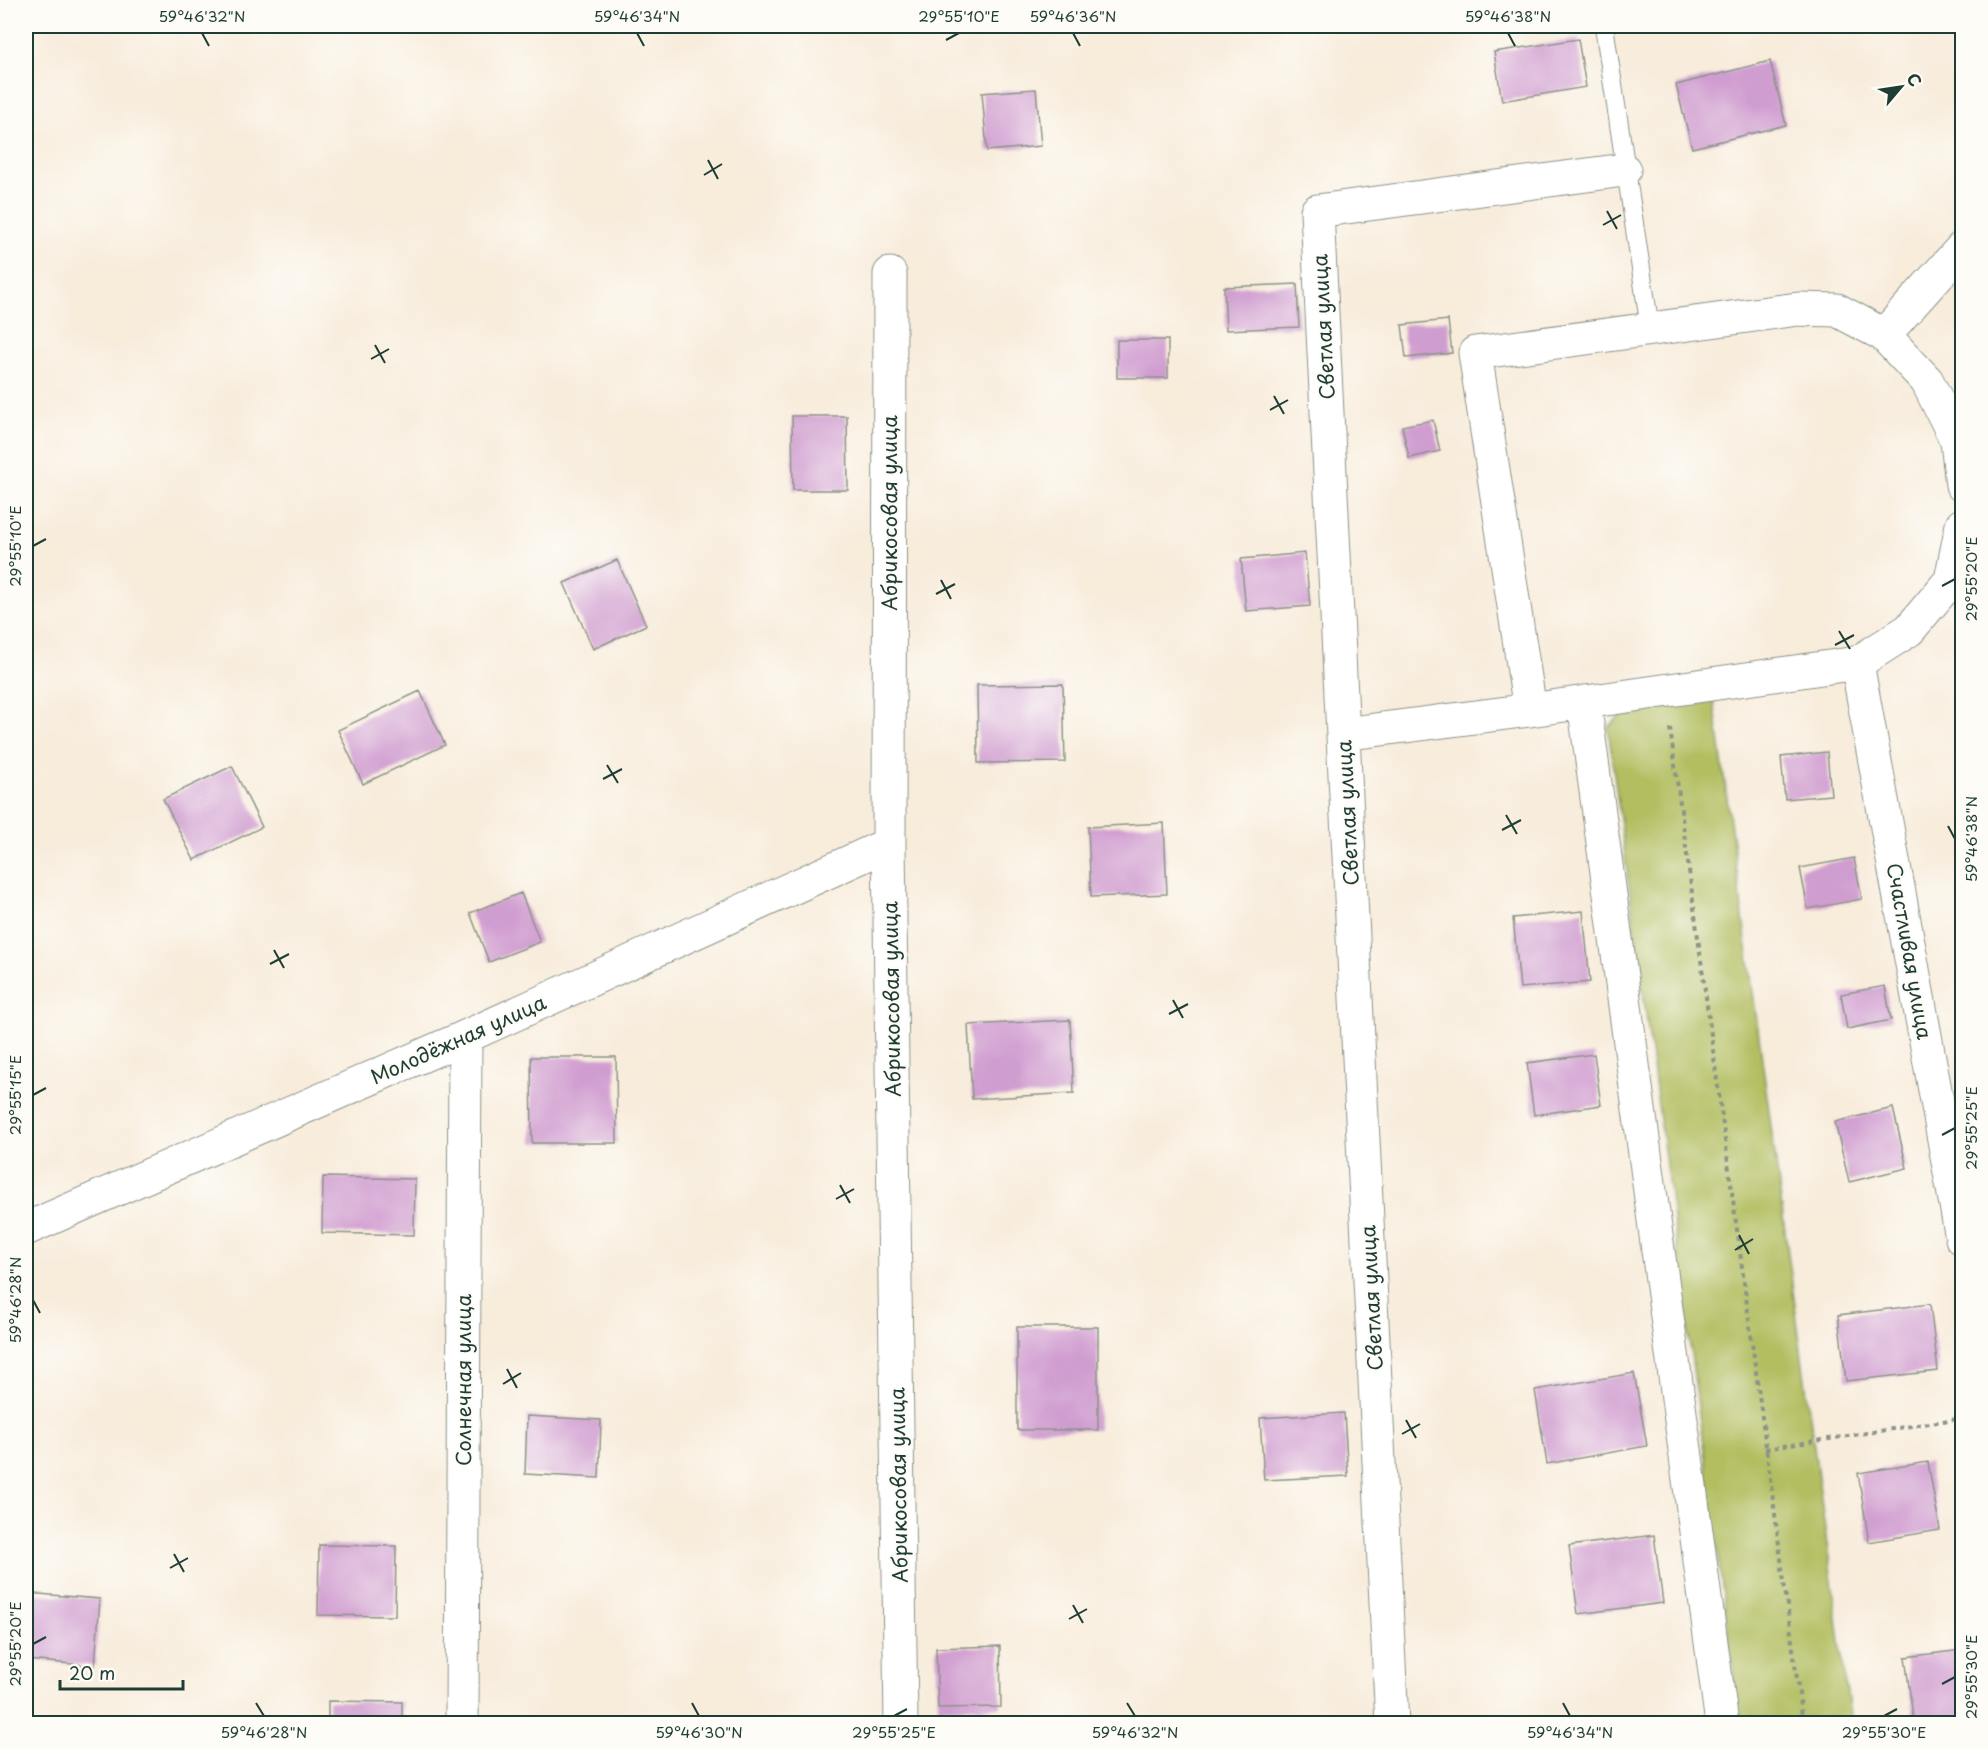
<svg xmlns="http://www.w3.org/2000/svg" width="1988" height="1749" font-family="'Playpen Sans',sans-serif">
	<style>
		.green { fill: #b2be60; stroke: #687e4a; stroke-width: 1.5 }
		.building { fill: #d09dd0 }
		.lines { fill: none; stroke-linecap: round; stroke-linejoin: round }
		.service-casing { stroke: #8c9488; stroke-width: 20 }
		.minor-casing { stroke: #8c9488; stroke-width: 35 }
		.path { stroke: #8c9488; stroke-width: 4; stroke-dasharray: 4.5 4.5; stroke-linecap: butt }
		.service { stroke: #fff; stroke-width: 18 }
		.minor { stroke: #fff; stroke-width: 33 }
		.ticks { fill: none; stroke: #1f3d34; stroke-width: 2 }
		.labels { text-anchor: middle; dominant-baseline: central; stroke-width: 4.5; stroke-linejoin: round; paint-order: stroke }
		.street-label { font-size: 20px; fill: #1f3d34; stroke: #fdfcf7 }
		.neatline { fill: none; stroke: #1f3d34; stroke-width: 2 }
		.ticks-label { font-size: 15px; text-anchor: middle; fill: #1f3d34 }
	</style>
	<rect width="100%" height="100%" fill="#fdfcf7"/>
	<filter id="ink" filterUnits="userSpaceOnUse"><feTurbulence type="fractalNoise" baseFrequency=".0167" numOctaves="2"/><feDisplacementMap in="SourceGraphic" scale="12" xChannelSelector="R" yChannelSelector="G"/><feConvolveMatrix kernelMatrix="1 2 1 2 8 2 1 2 1" color-interpolation-filters="sRGB"/></filter>
	<filter id="wash" filterUnits="userSpaceOnUse"><feTurbulence type="fractalNoise" baseFrequency=".008" numOctaves="4" result="noise"/><feDisplacementMap in="SourceGraphic" scale="24" xChannelSelector="R" yChannelSelector="G"/><feGaussianBlur stdDeviation="1.35" result="paint"/><feColorMatrix in="noise" values="0 0 0 0 0 0 0 0 0 0 0 0 0 0 0 0 0 1.4 0 .05"/><feComposite in="paint" operator="in"/></filter>
	<g filter="url(#wash)">
		<rect width="100%" height="100%" fill="#f8ecdb"/>
		<path class="green" d="M1714 701 1851 1723H1740L1608 728 1621 714Z"/>
		<g id="blocks">
			<path class="building" d="M1578 39 1586 87 1502 101 1494 52Z
				M1770 61 1786 125 1692 148 1676 85Z
				M1036 89 1041 146 987 151 982 93Z
				M1297 284 1299 327 1226 330 1224 287Z
				M1448 320 1452 353 1406 358 1402 325Z
				M1117 340H1168V378H1117Z
				M792 416H847L848 490H793Z
				M1433 420 1440 451 1409 458 1402 426Z
				M1305 553 1310 606 1246 611 1241 559Z
				M617 560 646 625 593 649 564 583Z
				M1063 684 1065 762 978 763 977 685Z
				M420 691 445 745 363 784 338 730Z
				M1827 752 1831 795 1785 799 1781 757Z
				M232 766 262 827 194 860 163 799Z
				M1164 823 1167 894 1091 897 1088 827Z
				M1854 858 1862 899 1808 909 1800 868Z
				M521 893 540 942 489 962 470 913Z
				M1583 911 1590 982 1520 988 1513 918Z
				M1885 986 1891 1020 1847 1029 1841 994Z
				M1070 1020 1074 1093 972 1099 968 1025Z
				M1594 1054 1601 1105 1534 1115 1527 1063Z
				M531 1057H616L617 1143H532Z
				M1893 1108 1907 1168 1849 1182 1835 1122Z
				M323 1177 415 1179 414 1235 322 1233Z
				M1930 1304 1938 1371 1846 1381 1838 1315Z
				M1017 1327H1098V1430H1017Z
				M1634 1373 1647 1446 1547 1464 1535 1390Z
				M1344 1413 1348 1476 1264 1480 1260 1418Z
				M527 1416 601 1420 599 1478 525 1474Z
				M1928 1462 1940 1530 1869 1542 1858 1473Z
				M1654 1535 1663 1603 1578 1614 1569 1546Z
				M319 1545 396 1546 395 1616 318 1615Z
				M26 1593 100 1599 95 1666 26 1660Z
				M1000 1646 1001 1707 938 1708 936 1648Z
				M1962 1650V1719L1914 1724 1905 1657Z
				M328 1701 402 1702V1724H328Z"/>
		</g>
	</g>
	<g filter="url(#ink)">
		<use href="#blocks" fill-opacity="0" stroke="#8c9488" stroke-width="1.5"/>
		<g class="lines">
			<g class="service-casing">
				<path id="service" d="M1604 26 1650 328"/>
			</g>
			<g class="minor-casing">
				<path id="minor" d="M890 274 889 844 901 1724
					M1884 335 1962 248
					M1857 663 1962 1238
					M1584 702 1722 1724
					M1530 710 1475 353 1798 309 1837 310 1884 335 1927 381 1957 441 1962 485
					M1343 734 1530 710 1857 663 1909 630 1951 580 1962 525
					M26 1229 465 1037 889 844
					M462 1724 465 1037
					M1392 1724 1317 211 1624 170"/>
			</g>
			<path class="path" d="M1670 728 1803 1724
				M1765 1449 1962 1418"/>
			<use href="#service" class="service"/>
			<use href="#minor" class="minor"/>
		</g>
	</g>
	<path class="ticks" d="M202 33 209 46M637 33 644 46M1073 33 1080 46M1508 33 1515 46M946 40 959 33M708 160 718 179M704 175 722 164M1607 211 1617 229M1603 225 1621 215M375 345 385 363M371 359 389 349M1274 396 1284 414M1270 410 1288 400M33 546 46 539M941 580 951 599M1942 586 1955 579M936 594 955 584M1839 631 1850 649M1835 645 1854 635M607 765 618 783M603 779 622 769M1506 815 1517 834M1948 826 1955 839M1502 830 1521 820M274 950 284 968M270 964 289 954M1173 1000 1183 1018M1169 1014 1188 1004M33 1095 46 1088M1942 1135 1955 1128M840 1185 850 1203M836 1199 854 1189M1739 1235 1749 1254M1735 1250 1753 1239M33 1300 40 1313M507 1369 517 1388M503 1384 521 1373M1406 1420 1416 1438M1402 1434 1420 1424M174 1554 184 1572M170 1568 188 1558M1073 1605 1083 1623M1069 1619 1087 1609M33 1644 46 1637M1942 1684 1955 1677M256 1703 264 1716M692 1703 699 1716M1127 1703 1135 1716M1563 1703 1570 1716M894 1716 907 1709M1884 1716 1897 1709"/>
	<g class="labels">
		<g class="street-label">
			<text transform="translate(1323 327) rotate(-93)">Светлая улица</text>
			<text transform="translate(889 513) rotate(-90)">Абрикосовая улица</text>
			<text transform="translate(1347 813) rotate(-93)">Светлая улица</text>
			<text transform="translate(1910 951) rotate(80)">Счастливая улица</text>
			<text transform="translate(891 999) rotate(-91)">Абрикосовая улица</text>
			<text transform="translate(458 1039) rotate(-24)">Молодёжная улица</text>
			<text transform="translate(1371 1298) rotate(-93)">Светлая улица</text>
			<text transform="translate(463 1380) rotate(-90)">Солнечная улица</text>
			<text transform="translate(898 1485) rotate(-91)">Абрикосовая улица</text>
		</g>
	</g>
	<rect width="1988" height="1749" fill="none" stroke="#fdfcf7" stroke-width="66"/>
	<g transform="translate(1901 87) rotate(61)" stroke="#fdfcf7" stroke-width="4.5" paint-order="stroke">
	<path d="M0-4.5L10 22L0 15L-10 22Z" fill="#1f3d34"/>
	<text y="-9" font-size="16" font-weight="bold" text-anchor="middle" fill="#1f3d34">С</text>
	</g>
	<path d="M60 1680v9h123v-9" fill="none" stroke="#1f3d34" stroke-width="3"/>
	<text x="69" y="1680" font-size="18" fill="#1f3d34" stroke="#fdfcf7" stroke-width="4.5" paint-order="stroke">20 m</text>
	<rect x="33" y="33" width="1922" height="1683" class="neatline"/>
	<g class="ticks-label">
		<text x="202" y="22">59°46'32"N</text>
		<text x="637" y="22">59°46'34"N</text>
		<text x="959" y="22">29°55'10"E</text>
		<text x="1073" y="22">59°46'36"N</text>
		<text x="1508" y="22">59°46'38"N</text>
		<text transform="translate(16 546) rotate(-90)" y="5">29°55'10"E</text>
		<text transform="translate(1972 579) rotate(-90)" y="5">29°55'20"E</text>
		<text transform="translate(1972 839) rotate(-90)" y="5">59°46'38"N</text>
		<text transform="translate(16 1095) rotate(-90)" y="5">29°55'15"E</text>
		<text transform="translate(1972 1128) rotate(-90)" y="5">29°55'25"E</text>
		<text transform="translate(16 1300) rotate(-90)" y="5">59°46'28"N</text>
		<text transform="translate(16 1644) rotate(-90)" y="5">29°55'20"E</text>
		<text transform="translate(1972 1677) rotate(-90)" y="5">29°55'30"E</text>
		<text x="264" y="1738">59°46'28"N</text>
		<text x="699" y="1738">59°46'30"N</text>
		<text x="894" y="1738">29°55'25"E</text>
		<text x="1135" y="1738">59°46'32"N</text>
		<text x="1570" y="1738">59°46'34"N</text>
		<text x="1884" y="1738">29°55'30"E</text>
	</g>
</svg>
